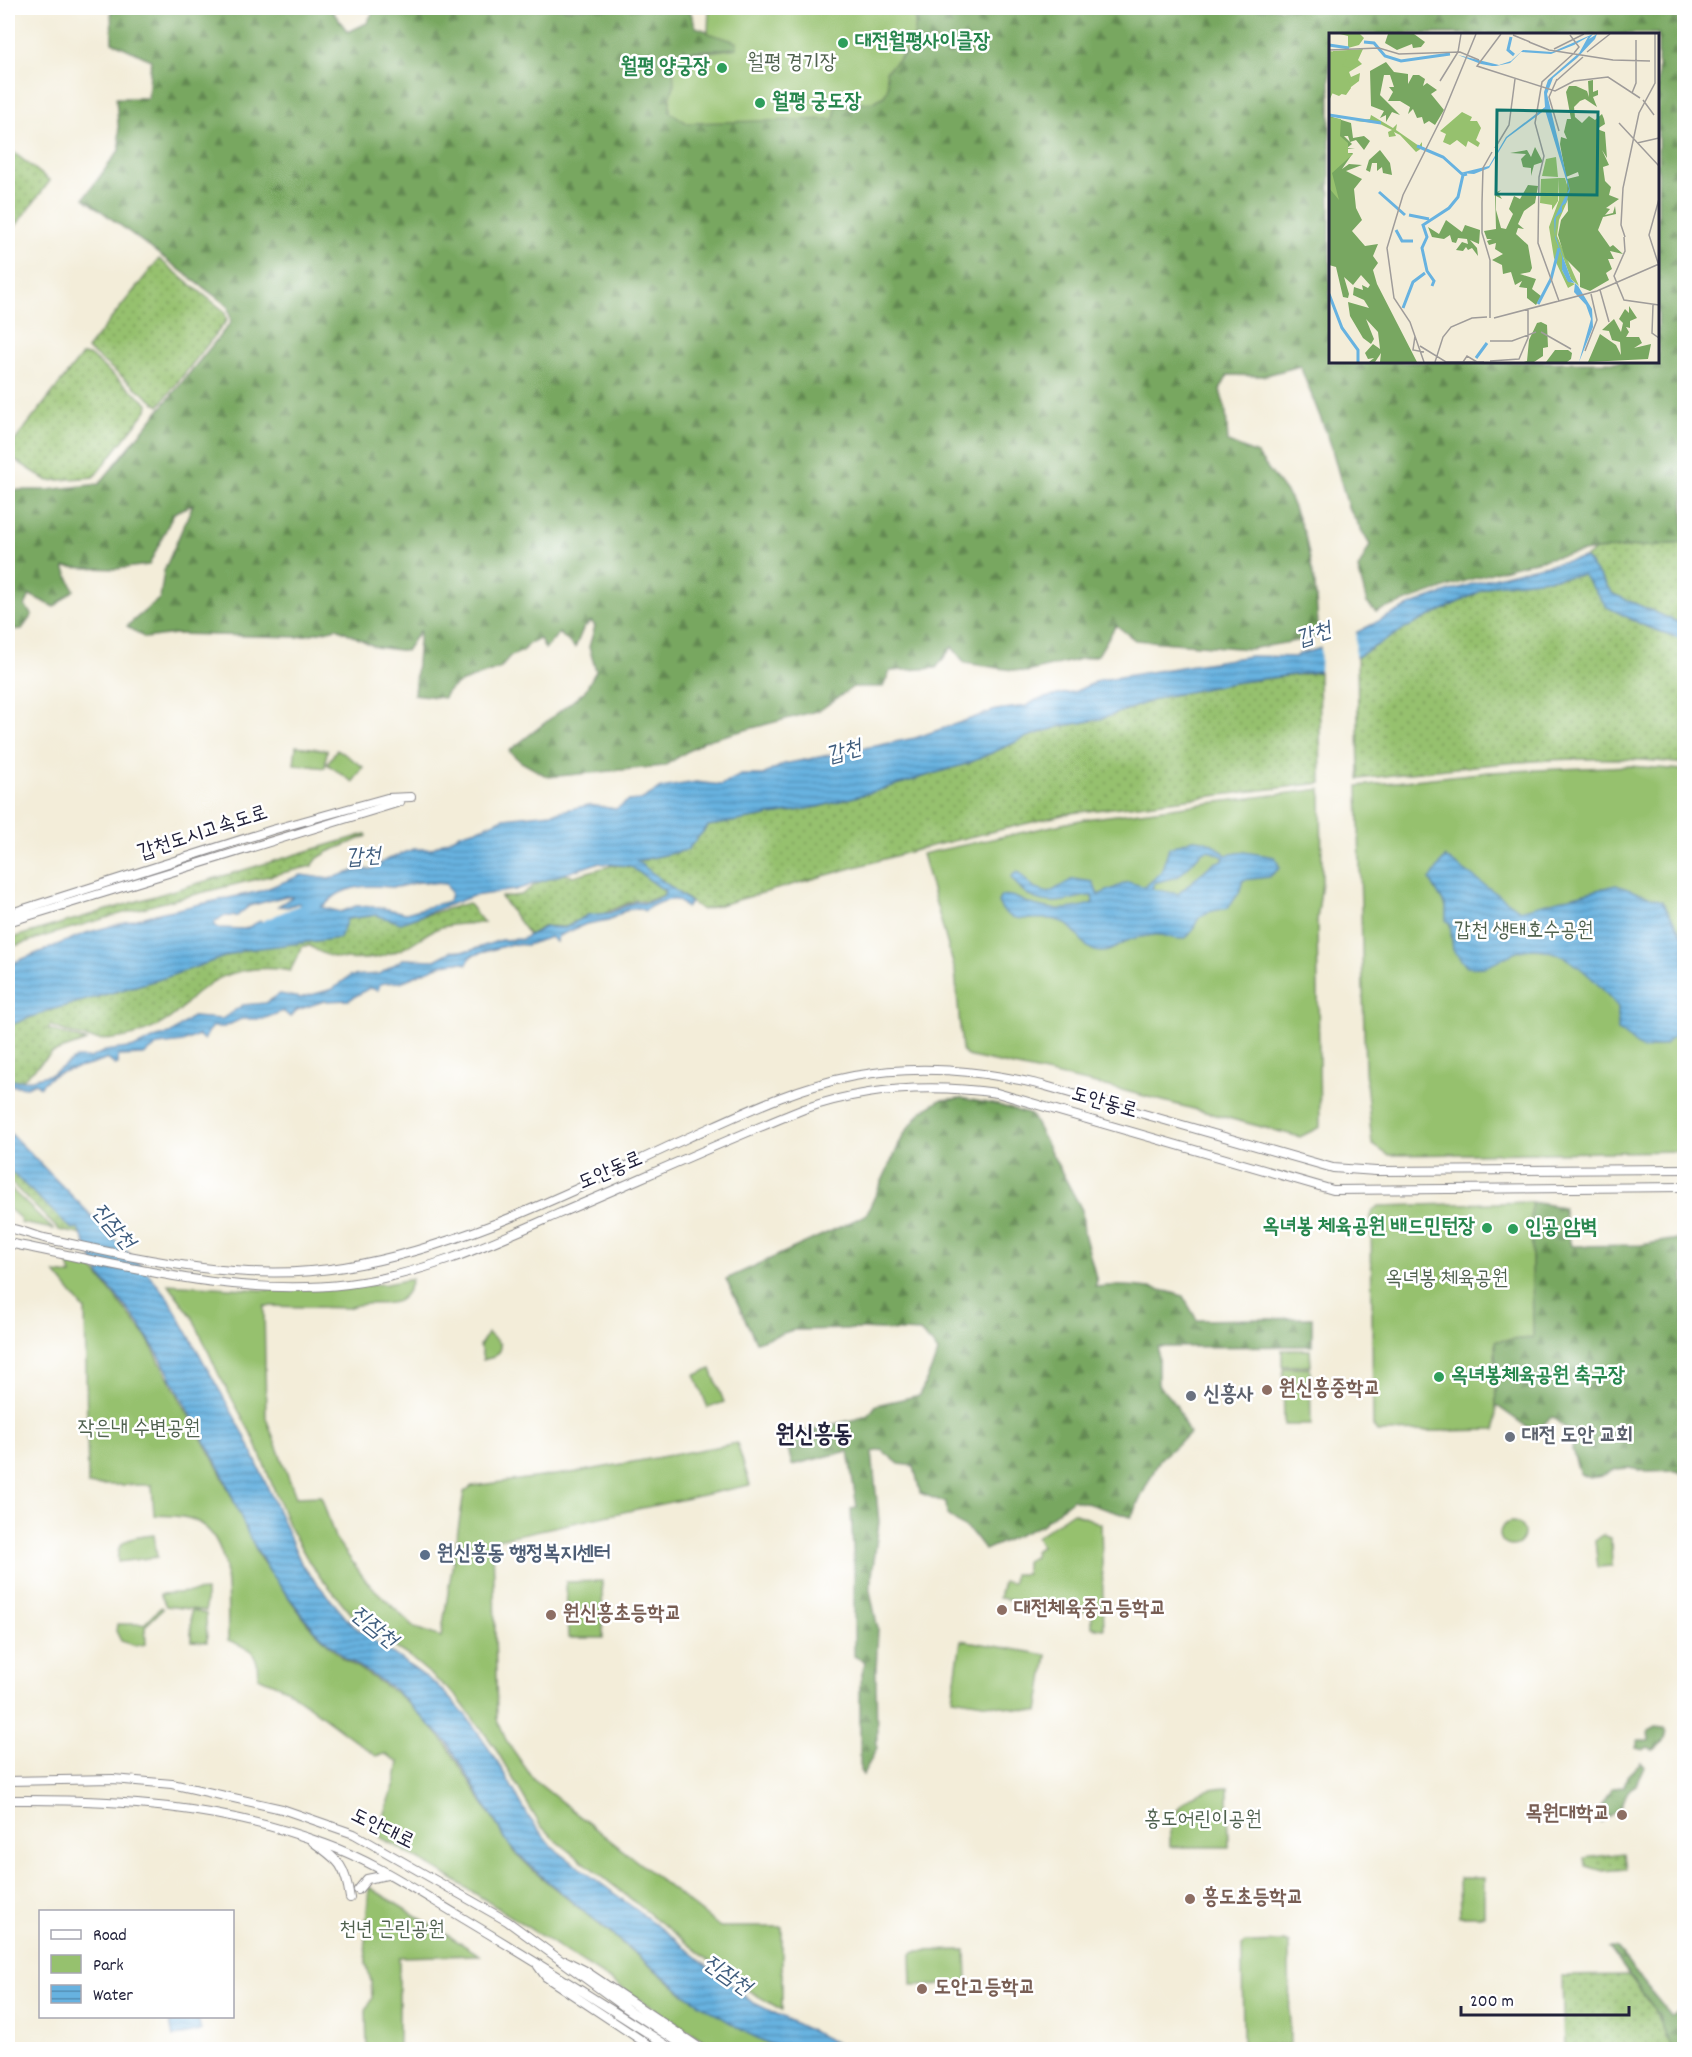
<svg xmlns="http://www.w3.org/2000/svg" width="1692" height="2057" font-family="Dekko,'Poor Story',sans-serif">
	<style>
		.grass { fill: url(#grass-dots); stroke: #5c7254; stroke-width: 1.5 }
		.forest { fill: url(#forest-firs); stroke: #4d644e; stroke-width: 1.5; fill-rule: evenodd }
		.green { fill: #96c16e; stroke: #5c7254; stroke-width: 1.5 }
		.water { fill: url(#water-rules); stroke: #446a8e; stroke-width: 1.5; fill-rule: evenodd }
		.pier { fill: #f3edd9 }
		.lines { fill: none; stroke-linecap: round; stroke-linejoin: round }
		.river { stroke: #67b2e0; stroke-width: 10 }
		.major-casing { stroke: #8a888a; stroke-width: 10 }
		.major { stroke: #fff; stroke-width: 8 }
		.leisure-dot { fill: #2e9e5b; stroke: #fff; stroke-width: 2 }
		.education-dot { fill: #8d6e63; stroke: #fff; stroke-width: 2 }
		.worship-dot { fill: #6b7280; stroke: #fff; stroke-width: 2 }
		.service-dot { fill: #5c6f8a; stroke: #fff; stroke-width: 2 }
		.labels { text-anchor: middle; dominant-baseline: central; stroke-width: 5; stroke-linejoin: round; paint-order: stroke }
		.leisure-label { font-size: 21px; font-weight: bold; fill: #27864d; stroke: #fff; text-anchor: start }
		.park-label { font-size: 21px; fill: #50624f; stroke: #fff }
		.street-label { font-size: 21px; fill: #22223b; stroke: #fff }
		.education-label { font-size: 21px; font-weight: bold; fill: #785e54; stroke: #fff; text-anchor: start }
		.worship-label { font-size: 21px; font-weight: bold; fill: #5b616d; stroke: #fff; text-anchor: start }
		.service-label { font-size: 21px; font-weight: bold; fill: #4e5e75; stroke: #fff; text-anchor: start }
		.water-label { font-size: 22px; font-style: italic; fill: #3e5c7d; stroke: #fff }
		.quarter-label { font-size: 24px; font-weight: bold; fill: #22223b; stroke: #fff }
		.inset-river { fill: none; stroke: #67b2e0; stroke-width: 3 }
		.inset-road { fill: none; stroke: #9f9c9a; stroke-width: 1.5 }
		.view { fill: #0f766e; fill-opacity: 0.15; stroke: #0f766e; stroke-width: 3 }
		.inset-edge { fill: none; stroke: #22223b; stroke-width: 3 }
	</style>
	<defs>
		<pattern id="grass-dots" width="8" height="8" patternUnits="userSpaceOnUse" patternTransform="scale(1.5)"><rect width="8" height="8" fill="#96c16e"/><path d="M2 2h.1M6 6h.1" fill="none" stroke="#7a9c5c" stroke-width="1.8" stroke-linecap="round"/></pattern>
		<pattern id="forest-firs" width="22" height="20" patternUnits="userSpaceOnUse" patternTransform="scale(1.5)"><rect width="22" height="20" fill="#78a761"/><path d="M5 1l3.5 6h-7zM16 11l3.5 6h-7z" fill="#628851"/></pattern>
		<pattern id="water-rules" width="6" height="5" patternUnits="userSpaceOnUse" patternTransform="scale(1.5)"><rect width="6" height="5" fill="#67b2e0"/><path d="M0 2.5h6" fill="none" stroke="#5490b7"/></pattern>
	</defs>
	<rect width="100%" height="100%" fill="#fff"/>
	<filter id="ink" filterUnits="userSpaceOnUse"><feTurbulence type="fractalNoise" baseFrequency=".0167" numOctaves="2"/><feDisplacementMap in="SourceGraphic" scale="12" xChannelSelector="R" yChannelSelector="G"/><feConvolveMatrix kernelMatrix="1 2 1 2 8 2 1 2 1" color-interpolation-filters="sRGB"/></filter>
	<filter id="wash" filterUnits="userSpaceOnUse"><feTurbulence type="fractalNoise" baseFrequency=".008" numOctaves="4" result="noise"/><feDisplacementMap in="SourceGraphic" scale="24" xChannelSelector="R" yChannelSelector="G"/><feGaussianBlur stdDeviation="1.35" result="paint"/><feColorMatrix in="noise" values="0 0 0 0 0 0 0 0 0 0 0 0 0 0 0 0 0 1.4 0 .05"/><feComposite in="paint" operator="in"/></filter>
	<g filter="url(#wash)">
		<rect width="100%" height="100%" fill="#f3edd9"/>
		<path class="grass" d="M8 148 50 181 8 236Z
			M159 259 224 311 227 320 159 406 87 349Z
			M82 355H89L148 404 147 410 94 477 48 481 12 458 10 447Z
			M1684 543V625L1613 594 1585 558 1596 550Z
			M1583 575 1608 607 1645 626 1684 640V764C1581 750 1462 767 1359 779L1357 657 1408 627 1493 585Z
			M1319 672 1321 783 1071 813 927 847 702 910 636 861 687 850 708 826 818 807 876 791 969 763 1027 737 1058 727 1101 719 1162 697 1232 683Z
			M366 834 367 836 328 852 318 858 312 866C209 890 108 915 8 948V939Z
			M614 865 630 866 665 891 664 895 647 901 635 900 603 914 587 915 566 927 545 926 529 935 501 897 521 895 537 883 563 874 573 876Z
			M468 903 484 923C467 924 450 923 434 930 423 935 413 944 402 949 374 962 335 965 310 946H303L290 971C260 965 226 970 202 989 193 995 186 1003 179 1011 157 1031 123 1042 94 1039 78 1038 64 1030 50 1026L48 1029 87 1041 52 1053 22 1080H8V1026L47 1011 167 977 244 950 268 945 347 919 376 915 401 922Z
			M8 1169 72 1229 78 1228 82 1235 59 1230 8 1180Z
			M1624 1853 1626 1869 1603 1871 1586 1866 1585 1858Z
			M1629 1975 1653 2007 1672 2049H1564L1562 1976Z"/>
		<path class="forest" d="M111 8H330L348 32 367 23 375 8H689L696 27 738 42 737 48 673 53 674 86 670 97 834 119 836 106 873 102 884 96 888 86 886 71 905 54 917 20 911 8H1684V543C1655 546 1626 547 1597 550 1521 559 1448 587 1376 612L1367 603 1358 569 1370 545 1348 507 1330 442 1300 366 1263 376 1228 375 1220 390 1226 412 1228 442 1257 454 1290 498 1305 535 1315 585 1319 637 1250 649 1135 640 1116 625 1098 655 1026 672 965 663 952 647 936 668 890 671 883 687H853L820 710 704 741 664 766 548 777 521 762 509 751 584 692 596 671 589 647 595 626 591 621 583 629 575 648 559 633 545 649 540 639 528 644 523 651 509 657 501 668 457 684 447 692 444 698 414 694 420 630 406 651 376 647 337 628 298 637 175 634 145 638 127 626 160 598 164 571 193 504 174 513 149 565 116 569 64 567 74 590 54 607 30 595 25 606 32 615 22 629 8 630V490H47L99 484 231 322 228 306 84 198 120 149 116 98H148L151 60 112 42ZM1330 34H1658V362H1330Z
			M961 1098 998 1105 1031 1115 1082 1210 1084 1233 1097 1281 1095 1287C1125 1284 1154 1286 1183 1296L1197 1320 1312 1318V1346L1158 1347V1385L1176 1405 1189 1434 1160 1459 1131 1517 1073 1499 1041 1525 985 1550 972 1533 947 1515 946 1503 920 1493 914 1466 899 1464 882 1450 872 1452 879 1522 870 1591 878 1629 876 1671 877 1748 863 1775 860 1771V1682L865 1662 854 1656V1571L851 1509 857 1508 848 1451 792 1465 785 1436 856 1419 869 1415 876 1405 920 1395 938 1353 934 1346 920 1332 860 1329 793 1330 756 1342 726 1279 866 1215 904 1134 921 1112 940 1100Z
			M1531 1202 1563 1207 1571 1246 1641 1245 1684 1238V1475L1677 1471 1648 1472 1629 1468 1615 1469 1602 1476 1589 1478 1580 1474 1572 1450 1574 1435 1552 1417 1534 1432 1496 1405 1495 1340 1533 1338Z
			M1655 1727 1664 1728 1667 1732 1664 1741 1654 1750 1648 1747 1643 1750 1636 1748 1638 1741H1649L1648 1731Z
			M1641 1762 1644 1767 1636 1785C1624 1791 1626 1799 1620 1809L1602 1822 1600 1808 1612 1788 1624 1787 1627 1776Z
			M1609 1948H1616L1671 2016 1684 2005V2049H1672L1653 2007Z"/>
		<path class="green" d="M709 8H911C924 36 906 53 886 71L888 87 884 96 873 102 836 106 834 119 687 123 670 112V97L674 86 673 53 708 52 737 48V42L708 33Z
			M296 746 327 750 325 768 294 764Z
			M337 749 363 767 353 782 327 764Z
			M1630 766 1684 770V1151L1388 1155 1372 1144 1365 1071 1358 786 1489 772Z
			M1321 789 1322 882 1317 920 1320 1127 1300 1137 1110 1087 967 1056 962 1050 955 971 922 854 1085 819Z
			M8 1186 53 1229 21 1223 20 1218 8 1208Z
			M1531 1202 1533 1338 1495 1341 1496 1430 1377 1432 1373 1426 1371 1216 1373 1210 1379 1206Z
			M68 1264 93 1269 145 1335 220 1472 260 1558 308 1624 341 1657 395 1692 422 1717 446 1744 513 1851 537 1874 684 1994 777 2049H717L445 1874 381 1838 379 1831 396 1780 399 1762 385 1754 376 1756 286 1689 258 1677 257 1662 251 1650 228 1640C226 1603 236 1535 191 1519 180 1515 165 1516 154 1515L152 1485H88L85 1310 55 1273 71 1275Z
			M412 1279C403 1318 374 1296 348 1308L264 1306 266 1418 296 1497 321 1496 335 1538 367 1582 415 1628 441 1637 464 1492 472 1486 578 1472 737 1443 750 1485 493 1540 497 1719 506 1740 534 1780 720 1927H782V2010L744 1988 553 1838 540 1825 494 1746 457 1697 410 1657 374 1634 354 1617 311 1565 289 1527 254 1439 219 1375 193 1318 168 1284 262 1290 386 1284Z
			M488 1333 500 1344V1351L494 1357 483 1360 480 1345Z
			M1282 1350H1310L1311 1366H1282Z
			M1283 1368H1310L1311 1425H1284Z
			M711 1369 724 1402 708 1408 695 1375Z
			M1073 1512 1101 1524 1104 1629 1092 1627V1613L999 1598 1003 1582 1013 1583 1014 1574H1026V1561L1035 1557 1034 1551 1041 1547 1036 1537Z
			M1500 1534a12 12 0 1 1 24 0a12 12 0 1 1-24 0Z
			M154 1535 157 1557 118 1562C114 1537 137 1537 154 1535Z
			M1603 1535 1611 1538 1612 1566 1598 1567 1595 1541Z
			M602 1581 603 1638H568L566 1582Z
			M206 1591V1611L166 1606 160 1594Z
			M161 1607 163 1609 145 1626 146 1644 136 1646 121 1641 116 1631 117 1624H144Z
			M191 1610 206 1614 207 1642 191 1641Z
			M961 1640 1047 1655 1038 1712 952 1698Z
			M1228 1787 1229 1847H1170C1169 1806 1188 1789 1228 1787Z
			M1459 1878H1484V1916H1460Z
			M369 1887 480 1955 399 1957V2049H367L366 2010 372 1998 371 1981 366 1964 365 1935Z
			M1285 1942 1289 1944 1290 2045H1243L1242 1946 1246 1943Z
			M966 1950 967 1984 912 1985 911 1954 914 1951Z"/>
		<path class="water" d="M1585 558 1613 594 1684 625V640L1645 626 1607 607 1583 575 1493 585 1408 627 1357 657 1332 661 1321 671 1232 683 1162 697 1101 719 1058 727 1027 737 969 763 876 791 818 807 708 826 687 850 637 861 691 903 686 908C685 907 679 901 679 901 671 897 650 905 645 911L639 908 628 909 609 920 586 924 558 936 556 942 550 937 527 945 511 944 471 956 467 964C451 955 417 977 400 982 393 983 387 982 380 984L378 990 369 988 349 1000 324 1001 297 1010 290 1017 283 1011 263 1019H241L224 1027H211L204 1040 198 1035 183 1042 158 1045 144 1055 118 1056V1064L115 1065 107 1059C86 1070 55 1066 40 1087L35 1083 27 1087 8 1085V1081L28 1080 52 1074 76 1058H90L105 1051 136 1047 157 1037 170 1034 192 1017 222 1019 243 1005 266 1003 280 994 300 998 333 989 350 976 380 974 403 959 435 960 452 951H469L501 940 522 939 545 927 565 928 588 915 610 913 635 902 646 903 663 897 665 891 630 866 597 863 515 890 473 896 401 923 376 915 347 919 340 938 244 950 167 977 47 1011 8 1026V965L86 933 159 913 261 891 301 875 329 879 354 871 372 869 386 860 414 849H431L462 833 481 828 504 818 552 813 589 805 616 809 628 801 641 800 661 788 696 782 721 785 741 775H763L784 764 915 738 996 710 1027 706 1036 700 1076 691 1100 680 1250 656 1296 657 1299 654C1340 646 1374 621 1412 605 1469 582 1525 568 1585 558ZM419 882 446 884 451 893 449 901 406 913 378 907 356 906 341 912 321 907C329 903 333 896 340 893 357 885 373 885 391 887 399 888 411 883 419 882ZM286 896 292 897 278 906 288 907 298 903 305 907 300 915 272 926 260 921 245 929 217 928 214 923 223 916H237L249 906Z
			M1193 839C1207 839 1216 845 1226 855L1244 852 1275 857 1280 868 1269 877 1243 880 1239 893 1228 908C1219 910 1209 910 1201 916 1194 922 1194 934 1185 938 1174 942 1165 933 1154 935 1147 936 1138 937 1131 939 1121 943 1113 952 1102 952 1078 952 1080 921 1050 919 1031 917 1007 926 998 902L1001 896C1013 894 1017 899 1028 903 1049 911 1072 911 1093 903L1092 896C1082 895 1073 900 1064 901 1039 905 1024 896 1011 877L1017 871 1035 889 1049 893 1073 879 1093 882 1098 895 1128 882 1145 887 1161 872 1169 848ZM1208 850 1224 857 1223 860 1212 864 1178 894 1152 889 1154 883 1179 876 1202 852Z
			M1445 857 1520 910 1616 885 1662 901 1684 938V1027L1665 1044 1643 1050 1618 1030V1007C1594 978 1557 936 1514 953 1492 962 1494 969 1467 967L1453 950 1450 924 1446 920V907L1430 880Z
			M8 1131 146 1271 168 1298 244 1434 302 1565 351 1624 437 1685 467 1717 497 1761 530 1819 552 1847 666 1932 752 2002 848 2049H780L745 2032 689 1997 540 1875 510 1846 448 1743 394 1689 344 1657 313 1628 271 1574 249 1536 223 1475 161 1359 138 1322 101 1277 78 1228 72 1229 8 1169Z
			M169 2017H198L201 2031 173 2037Z"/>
		<path class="pier" d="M1356 630 1355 660 1333 664 1320 674 1321 646Z"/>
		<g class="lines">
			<path class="river" d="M257 929 316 903"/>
		</g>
	</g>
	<g filter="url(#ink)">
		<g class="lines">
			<g class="major-casing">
				<path id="major" d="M8 914 272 830 387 798 411 797
					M8 922 400 802
					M8 1228C20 1230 32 1235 44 1238 141 1259 244 1284 344 1267 465 1247 576 1189 687 1138 741 1114 795 1087 854 1076 918 1064 979 1070 1042 1085L1333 1168 1376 1171 1684 1169
					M8 1243C118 1264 234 1298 348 1284 423 1275 490 1244 558 1214 640 1179 721 1142 804 1109 867 1087 931 1084 997 1093L1333 1190 1684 1187
					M8 1781 113 1779 172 1784 282 1809 354 1834 507 1921 626 2008 690 2050
					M8 1800C116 1799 222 1805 325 1844 373 1861 417 1891 461 1917 533 1960 603 2004 674 2050
					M313 1842C339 1861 345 1864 350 1898
					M358 1890 367 1879 387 1875
					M566 1961 584 1970 703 2050
					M538 1966 546 1977 656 2050"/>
			</g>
			<use href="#major" class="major"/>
		</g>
	</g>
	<g class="leisure-dot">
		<circle cx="843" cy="43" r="6"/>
		<circle cx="722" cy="68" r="6"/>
		<circle cx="760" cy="103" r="6"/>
		<circle cx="1487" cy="1228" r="6"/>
		<circle cx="1513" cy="1229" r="6"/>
		<circle cx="1439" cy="1377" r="6"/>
	</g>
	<g class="education-dot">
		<circle cx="1267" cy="1390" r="6"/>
		<circle cx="1002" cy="1610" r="6"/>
		<circle cx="551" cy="1615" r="6"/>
		<circle cx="1622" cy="1815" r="6"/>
		<circle cx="1190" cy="1899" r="6"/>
		<circle cx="922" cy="1989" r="6"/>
	</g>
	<g class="worship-dot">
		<circle cx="1191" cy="1396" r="6"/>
		<circle cx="1510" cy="1437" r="6"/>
	</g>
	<circle class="service-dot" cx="425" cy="1555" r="6"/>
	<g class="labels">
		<g class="leisure-label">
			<text x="855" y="43">대전월평사이클장</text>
			<text x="710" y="68" text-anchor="end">월평 양궁장</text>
			<text x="772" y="103">월평 궁도장</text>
			<text x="1475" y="1228" text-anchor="end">옥녀봉 체육공원 배드민턴장</text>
			<text x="1525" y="1229">인공 암벽</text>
			<text x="1451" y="1377">옥녀봉체육공원 축구장</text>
		</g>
		<g class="park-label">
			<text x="792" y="64">월평 경기장</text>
			<text x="1524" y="932">갑천 생태호수공원</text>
			<text x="1447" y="1280">옥녀봉 체육공원</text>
			<text x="139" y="1430">작은내 수변공원</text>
			<text x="1203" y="1821">홍도어린이공원</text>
			<text x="392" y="1931">천년 근린공원</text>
		</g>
		<g class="street-label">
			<text transform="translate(203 834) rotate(-18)">갑천도시고속도로</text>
			<text transform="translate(1104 1104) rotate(16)">도안동로</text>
			<text transform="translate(611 1172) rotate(-23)">도안동로</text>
			<text transform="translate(382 1830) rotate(26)">도안대로</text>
		</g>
		<g class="education-label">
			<text x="1279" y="1390">원신흥중학교</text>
			<text x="1014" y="1610">대전체육중고등학교</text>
			<text x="563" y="1615">원신흥초등학교</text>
			<text x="1610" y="1815" text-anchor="end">목원대학교</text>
			<text x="1202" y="1899">흥도초등학교</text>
			<text x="934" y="1989">도안고등학교</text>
		</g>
		<g class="worship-label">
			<text x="1203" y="1396">신흥사</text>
			<text x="1522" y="1437">대전 도안 교회</text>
		</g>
		<g class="service-label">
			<text x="437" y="1555">원신흥동 행정복지센터</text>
		</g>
		<g class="water-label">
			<text transform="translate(1314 636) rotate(-18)">갑천</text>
			<text transform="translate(844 753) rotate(-15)">갑천</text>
			<text transform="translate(363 858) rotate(-4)">갑천</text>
			<text transform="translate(112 1227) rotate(49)">진잠천</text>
			<text transform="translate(373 1628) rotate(39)">진잠천</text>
			<text transform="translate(726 1976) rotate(35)">진잠천</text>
		</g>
		<g class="quarter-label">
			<text x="814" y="1436">원신흥동</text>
		</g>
	</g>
	<g transform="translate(1329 33)">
		<rect width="330" height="330" fill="#f3edd9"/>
		<path d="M34 16 29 27 33 31 20 39 22 44 31 40 30 48 10 63 0 59 4 18ZM230 145H236L241 162 230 187 228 203 250 253 242 246 234 224 233 237 239 248 246 251 239 255 225 225 220 194 230 167Z" fill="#96c16e"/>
		<path d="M59 1H85L96 9 92 14 84 15 83 11 68 17 56 10ZM57 29 65 39 79 41V51L84 42H90L96 46 94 53 98 50 108 57 102 61 115 77 106 92 100 88 95 91 93 84 88 85 84 76 79 81 81 74 71 68H59L64 59 60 54H65L61 42H55L51 62 71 82 63 79 57 89V82L51 85 55 78 42 73 41 38ZM264 47V59L269 57V62L264 64 268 74 256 66 251 68 245 74 246 84 253 90 260 83 266 87 273 81 275 86 276 91 268 96 276 99 278 125 273 117 280 132 274 134 276 148 282 154 280 162 290 166 277 175 281 176 276 182 284 180 286 173 287 181 274 184 269 197 281 214 284 212 294 221 281 218 285 226H279L283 236 277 240 280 247 261 258 251 254V240L236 225 229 202 232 187 239 178 238 146 250 143 249 139 237 144 231 111 232 104 238 106 235 99 238 86H242L237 59 240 53H247L258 58 260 64 259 48ZM0 83 22 90 24 105 35 103 41 108 35 117 27 107 21 109 19 103H15L23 111 18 115 26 116H19V120H24L13 136 20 131 33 132 17 138 33 146 25 156 27 175 33 187 23 198 36 213 49 211 44 223 49 230 44 237 48 251 88 329H51L52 320 46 329H40L45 325 39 326 36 320 44 311 51 316 49 299 37 286 45 306 42 311 34 305 21 283 19 269 40 275 35 267 24 262 25 254 34 257 33 252 39 255 41 252 32 242 24 252 15 244 20 261 19 265 14 264 7 234 0 232ZM206 114 214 129 205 132 202 143V135L194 134 192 126 197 121 181 120 198 117 202 124ZM51 117 61 130 63 142 54 140 53 134 48 138V130H43L41 139 37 137 40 127ZM199 152 209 153 206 170 195 178 189 191 195 196 189 195 187 201 199 212 203 235 201 239 191 241 207 246 203 256 212 263 207 272 198 265V255L190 254 193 248 186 252 182 239 174 241 173 232 163 227 174 221 166 216 167 210 160 212 158 208 163 206H158L155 198 167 196 166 160 172 157 169 160 173 166 167 163V177L172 195 177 196 184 181 180 176 185 163 191 166ZM117 187 133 199 136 192 151 197 150 211 141 207 148 215 149 223 143 215 139 217 137 214 134 218 127 217 133 209 139 211 138 206 129 205 127 210 123 209 121 202 115 206 103 204 99 194 110 201ZM300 273 308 285 301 288V295L297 294 300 299 297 304H310L313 310 305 315 322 311 319 326 259 329 271 301 287 312 292 322 291 309 283 307 280 298 273 297 285 286 292 299 294 290 290 286 296 276 300 280ZM212 289 218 292 219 314 214 315V323L205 329H195L198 328 200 307 208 290ZM226 317H239L243 320 242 326 238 329H217Z" fill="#78a761"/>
		<path d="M11 1H31L35 5 30 12 19 15V3Z" fill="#96c16e"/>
		<path d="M0 18 15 20 18 25 13 33 22 35 17 41 22 55 17 62 4 59 0 68ZM133 79 143 84 141 88H148L152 95 147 107 151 110 149 114 139 108 137 114 128 107 121 112 114 109 117 101 111 98ZM42 82 64 95 68 91 67 97 90 113 93 109V115L87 119 71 102 65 99 67 103 60 104 59 99 63 97 49 90 26 88 41 86ZM0 84 12 86 11 103 19 110V120L24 121 3 140 10 167 0 155ZM227 124 229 144 213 143 217 126ZM230 145 229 168 223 177V172L211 170 212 146Z" fill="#96c16e"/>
		<path d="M264 1 260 6 268 1 266 6 248 25 224 45 218 61 241 157 237 170 233 173V179L227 184 226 202 242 246 249 253 263 276 264 294 250 329 262 286 257 272 245 259 246 250 239 249 233 237V223L226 205 225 186 240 156 216 77 178 105 160 135 145 141 131 140 160 133 177 104 216 74 215 59 219 47 250 20 248 24 259 4 245 12 222 21 192 19 181 30 167 33H163L152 31 129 22 170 32 182 28 194 17 223 19Z" fill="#67b2e0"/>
		<path class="inset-river" d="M182 4 179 17 185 22M35 9 45 10 56 23 72 28 121 21M0 12 20 15M0 82 52 90M88 113 114 124 134 142M50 159 76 182M80 182 100 186M67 197 73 208H84M103 253 105 248 98 238 93 215 98 204 94 192 120 175 129 164 134 142 138 141M0 261 13 295 29 317V329M209 271 222 246 230 215M74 275 84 249 96 240M147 325 158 310"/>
		<path class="inset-road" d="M172 1 148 33 226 58 245 48 279 44 311 65M184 2 201 9M241 2 250 14 245 20M200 9 220 17 284 27 321 28M225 16 255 1M0 17 50 15 70 21 131 19 150 27M258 19 281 1M228 46 220 64 230 98M111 48 129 19 132 1M227 48 254 24M303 60 307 50V7M314 67 325 82M290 90 330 133M308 110 330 105M166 115 180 92 186 46M330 166 320 202 330 233M295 204 296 218 285 243 295 267 330 272M296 204 292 192 294 155 310 80 326 50V1M271 257 280 289M230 268 209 210 210 144 215 123 206 90 213 49 244 21M324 272 323 300 330 305M161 285V227L153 200V170L154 135 163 119M165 285 268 258 330 231M212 299 242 316M86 303 84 317 95 319M161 308H183L207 299M91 313 117 329H155M256 318 268 287 262 261M161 328 190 326 199 305V276M95 329 81 289 65 265 58 215 74 162 112 86 147 1M106 329 114 304 122 294 143 285 158 284M134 329 138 323 148 329"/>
		<path class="view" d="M168 77 269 79 268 162 167 161Z"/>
		<rect width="330" height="330" class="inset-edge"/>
	</g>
	<rect width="1692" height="2057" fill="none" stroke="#fff" stroke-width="30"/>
	<rect x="39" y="1910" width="195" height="108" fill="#ffffff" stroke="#a7a7b1" stroke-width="1.5"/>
	<rect x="51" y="1930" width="30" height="9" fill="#ffffff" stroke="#a7a7b1" stroke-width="1.5"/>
	<text x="93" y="1940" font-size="18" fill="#22223b">Road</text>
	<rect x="51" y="1955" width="30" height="18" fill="#96c16e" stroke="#a7a7b1" stroke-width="1.5"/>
	<text x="93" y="1970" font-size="18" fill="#22223b">Park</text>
	<rect x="51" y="1985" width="30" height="18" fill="url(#water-rules)" stroke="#a7a7b1" stroke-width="1.5"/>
	<text x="93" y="2000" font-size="18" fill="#22223b">Water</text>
	<path d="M1461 2006v9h168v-9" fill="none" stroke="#22223b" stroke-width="3"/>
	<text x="1470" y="2006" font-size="18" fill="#22223b" stroke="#ffffff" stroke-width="4.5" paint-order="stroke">200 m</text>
</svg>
